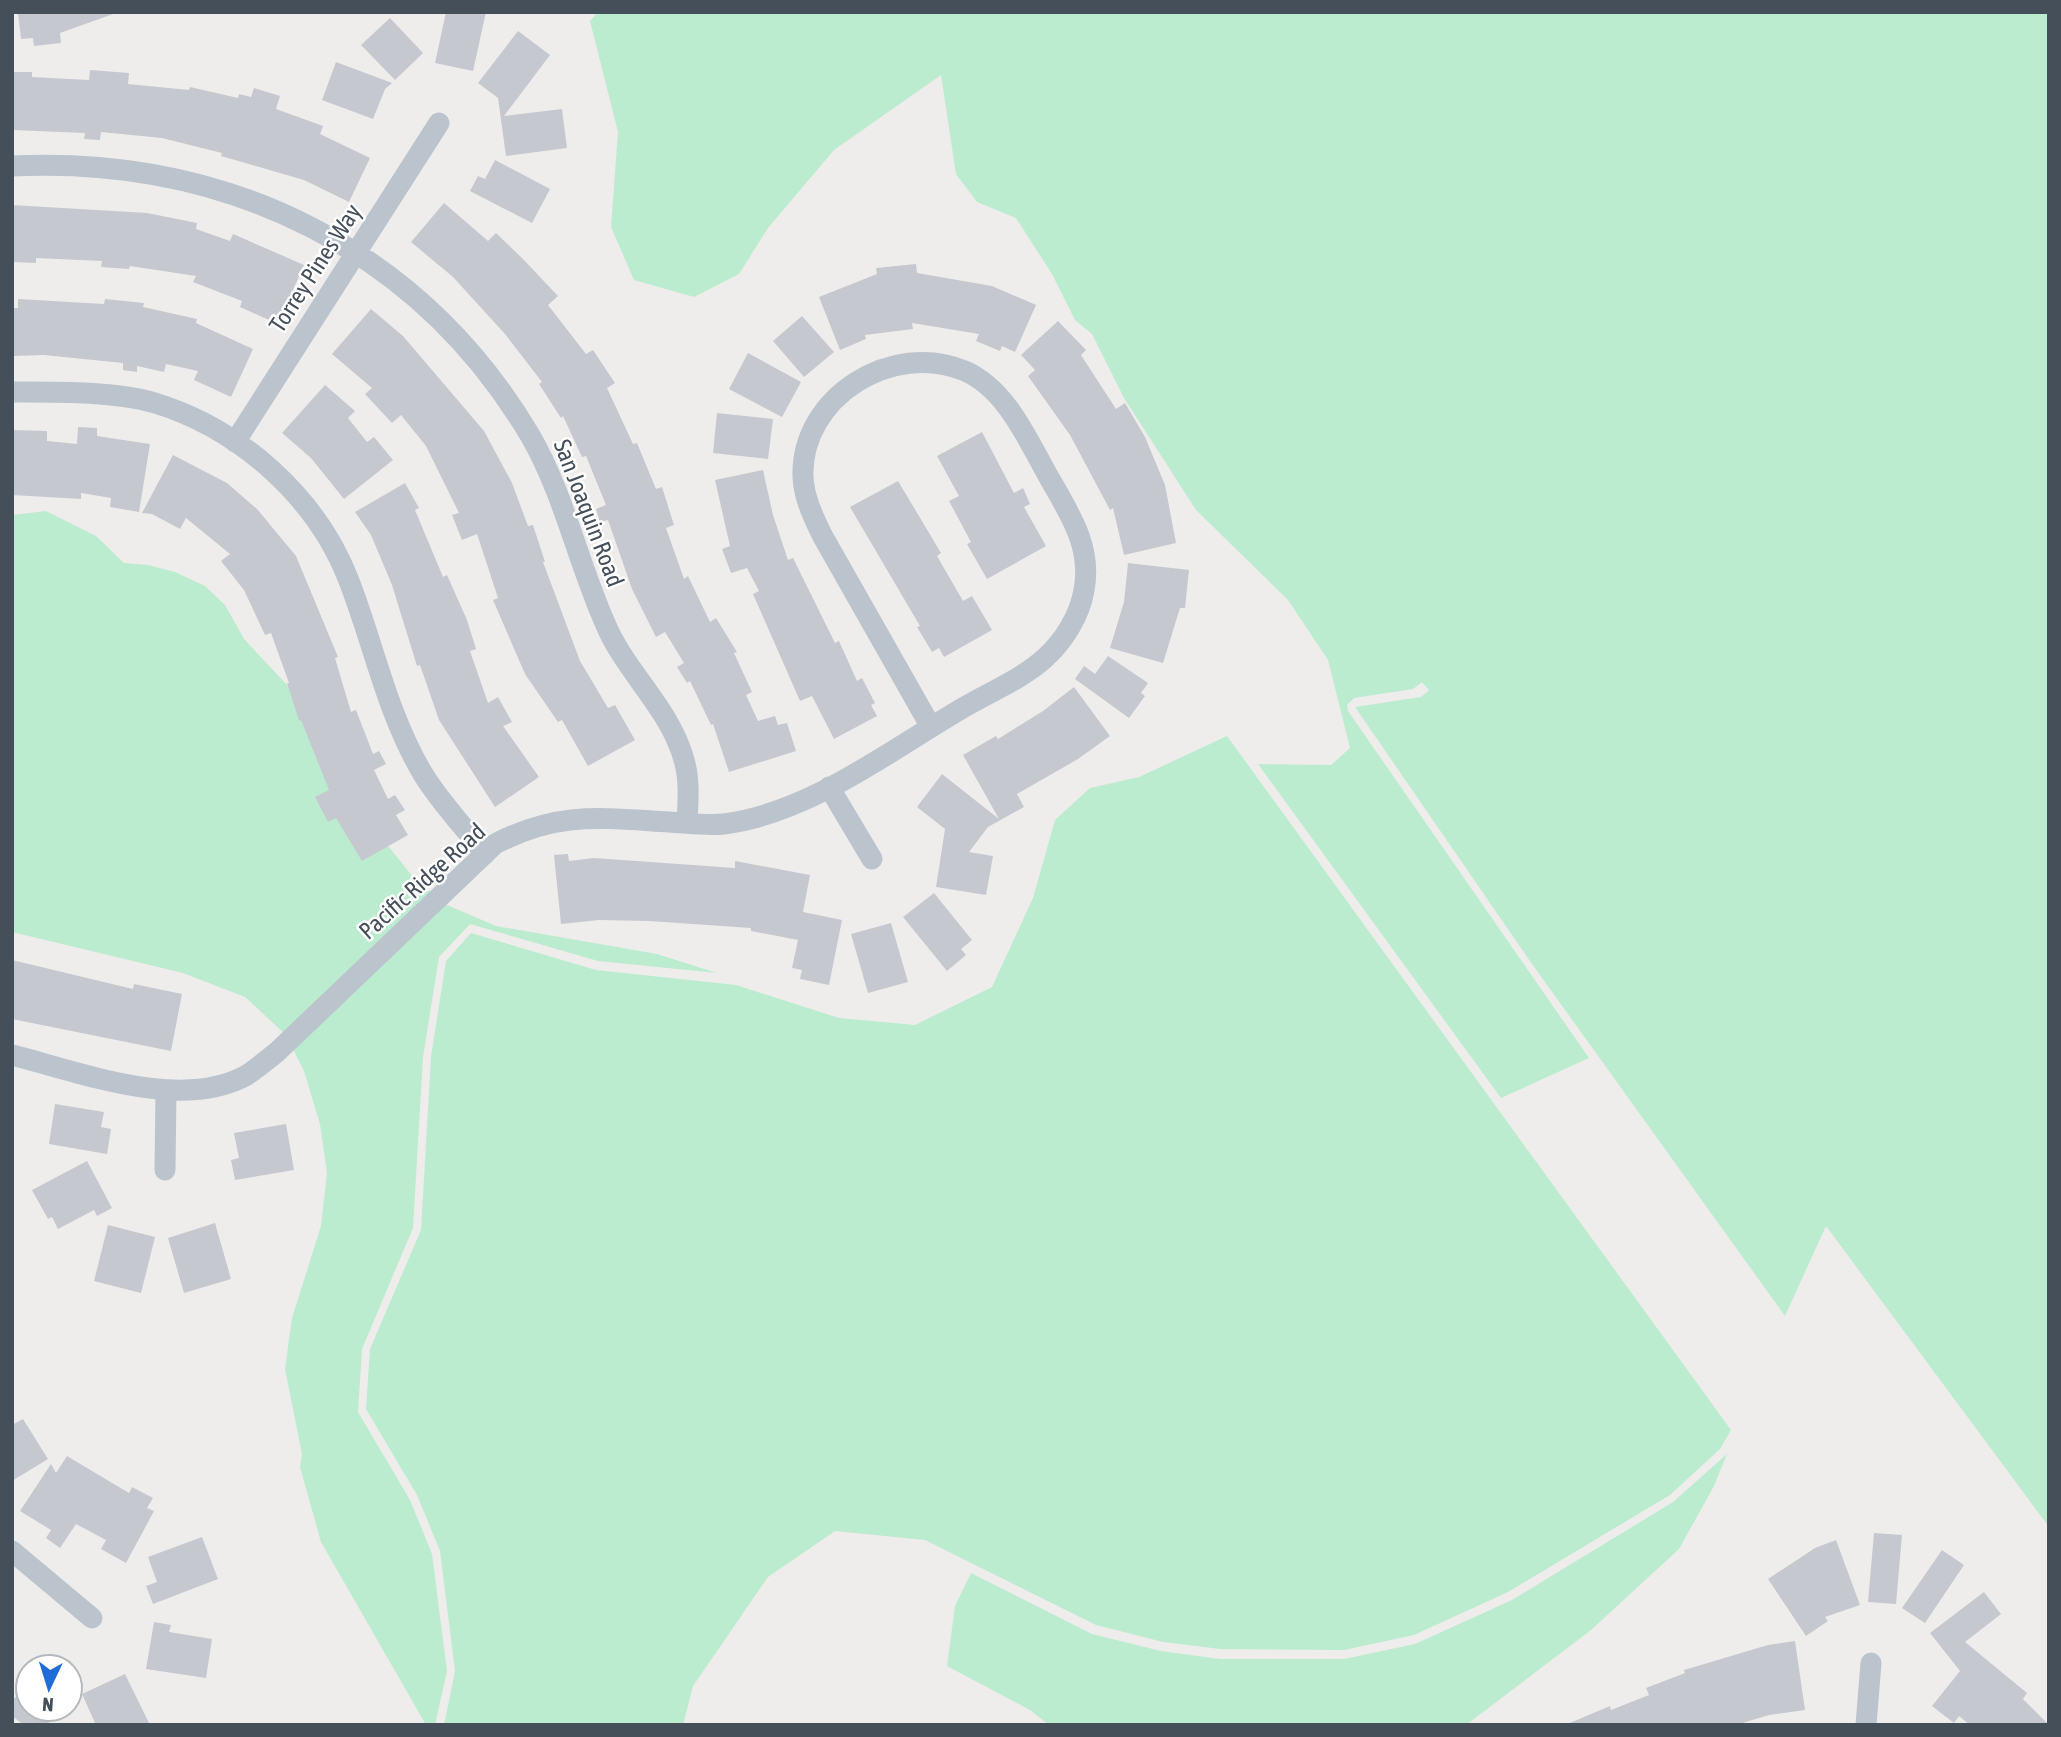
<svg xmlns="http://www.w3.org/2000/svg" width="2061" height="1737" font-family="'Asap Condensed',sans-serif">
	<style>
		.green { fill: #bbeccf }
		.building { fill: #c6c8cf }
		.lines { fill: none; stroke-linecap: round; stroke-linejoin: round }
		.street { stroke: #bbc4cc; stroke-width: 21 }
		.labels { text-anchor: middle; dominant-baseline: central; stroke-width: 5; stroke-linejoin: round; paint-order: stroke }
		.street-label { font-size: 24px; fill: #454f59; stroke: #fff }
	</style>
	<rect width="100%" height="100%" fill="#efecec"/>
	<path class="green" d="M598 12H2049V1527L1826 1226 1785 1316 1532 964 1355 707 1421 697 1429 690 1422 682 1413 689 1354 698 1347 705 1348 711 1589 1058 1501 1098 1258 764 1331 765 1350 748 1328 660 1288 600 1196 510 1124 398 1092 334 1075 320 1052 274 1016 218 977 202 956 174 941 75 834 150 768 228 739 274 694 297 634 280 611 227 618 132 590 21Z
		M46 511 96 536 124 563 148 565 175 572 205 586 225 605 244 639 304 703 373 827 417 882 447 905 496 926 657 954 717 973 598 961 470 924 439 957 423 1057 413 1228 362 1349 358 1412 410 1500 432 1554 447 1671 435 1725H426L321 1542 300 1467 302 1454 285 1369 292 1318 321 1226 327 1173 320 1124 304 1071 286 1035 245 997 183 973 12 932V515Z
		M1227 736 1731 1430 1720 1449 1670 1495 1508 1592 1414 1635 1344 1650 1220 1649 1163 1642 1096 1625 925 1540 835 1531 768 1577 693 1686 683 1725H444L455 1671 440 1551 417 1495 366 1409 370 1349 421 1230 431 1057 446 961 471 933 596 970 736 985 839 1018 915 1025 992 987 1033 898 1055 820 1090 788 1139 777Z
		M1727 1454 1714 1486 1679 1549 1591 1630 1466 1725H1049L1030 1710 947 1666 955 1606 971 1573 1092 1634 1161 1651 1220 1659H1344L1415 1644 1512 1600 1673 1502Z"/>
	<path class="building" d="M18 12H113V14L60 33 61 43 34 46 33 38 21 39Z
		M446 12H486L473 71 435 63Z
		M390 18 423 53 395 80 361 45Z
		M518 31 550 55 504 116 562 109 567 148 506 156 498 98 478 83Z
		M336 62 392 83 385 89 373 119 322 100Z
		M90 70 129 73 128 84 189 90 190 87 238 98 239 94 251 97 254 88 280 96 276 109 323 126 320 134 370 158 349 202 304 180 221 156 222 153 162 138 101 132 100 140 84 139 85 133 12 130V72H32V77L89 80Z
		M495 160 550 189 532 223 470 191 478 176 485 179Z
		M444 203 488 241 496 233 523 259 558 296 548 305 586 354 593 350 615 383 607 388 633 444 637 443 656 489 662 487 674 525 666 528 684 579 688 576 710 622 716 618 737 652 734 653 752 692 746 695 758 721 775 716 778 725 787 723 796 751 729 772 713 724 711 725 690 681 687 683 677 667 684 663 665 632 656 637 632 589 608 520 600 522 596 509 606 505 586 456 582 457 563 416 561 418 539 384 542 382 505 334 453 277 411 242Z
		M12 205 147 213 197 223 196 229 230 241 233 234 304 265 278 324 240 307 242 301 193 282 196 276 130 266 129 269 101 267 102 261 36 258V263L12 262Z
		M916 264 917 273 992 286 1036 305 1015 352 1002 346 1000 351 976 341 979 334 912 323 913 329 865 335 866 339 840 350 819 297 877 274 876 268Z
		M18 299 104 304 105 299 144 303 143 307 197 319 196 323 253 349 231 397 194 380 198 371 166 364 164 372 137 366V372L123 370V363L44 355 12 356V308H18Z
		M371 309 403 336 484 431 512 483 528 526 533 525 545 562H543L580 661 608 708 615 705 635 740 588 766 562 720 558 722 525 674 493 600 498 598 477 534 462 540 452 515 459 513 426 446 401 415 392 423 365 394 372 388 332 354Z
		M802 316 834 352 804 377 773 341Z
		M1058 321 1086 350 1081 355 1116 409 1125 403 1145 437 1165 485 1176 543 1124 555 1113 508 1110 510 1070 435 1028 376 1035 370 1021 355Z
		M748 353 801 382 782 417 729 389Z
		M325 385 355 411 348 418 367 442 374 437 393 460 344 499 311 458 282 433Z
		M717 413 773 419 768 459 713 453Z
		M78 427 97 428V436L150 444 139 512 110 507 111 498 81 493V499L12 495V430L47 431V441L77 444Z
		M982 432 1014 493 1023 488 1030 504 1024 507 1046 546 987 579 967 544 971 542 949 501 959 496 937 456Z
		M173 455 227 483 257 509 296 556 338 657 335 658 351 712 356 710 373 754 379 751 386 764 374 770 388 799 395 795 405 810 396 815 408 835 362 861 336 818 328 822 315 797 329 790 301 720 299 721 287 683H289L271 633 265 635 244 590 221 561 230 554 186 518 180 529 152 514 142 513Z
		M763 470 773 515 788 560 793 558 835 643 839 641 857 681 862 678 875 703 871 705 877 716 834 739 812 696 800 701 753 594 759 591 747 568 731 573 722 549 730 546 715 480Z
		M898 481 941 553 937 556 963 601 972 596 992 630 944 657 939 648 932 652 917 627 920 626 850 507Z
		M405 483 419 508 415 510 443 577 447 575 467 620 476 649 470 651 488 703 498 697 512 722 503 726 539 777 495 807 439 720 420 665 417 666 392 585 371 535 355 512Z
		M1128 563 1189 570 1185 608H1180L1163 663 1110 648 1124 602Z
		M1108 656 1148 683 1141 693 1145 696 1129 718 1075 679 1084 666 1095 674Z
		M1074 687 1110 736 1078 759 1017 794 1024 807 988 827 969 852 993 856 986 895 936 887 945 829 917 807 942 774 999 819 963 755 996 736 998 739 1043 711Z
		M568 854 569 861 594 858 735 868V861L810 875 803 912 842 920 829 985 800 979 802 970 792 968 798 940 751 931V928L649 921 599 920 561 924 554 855Z
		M934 893 972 940 961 949 966 955 947 971 903 917Z
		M891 923 908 982 868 993 851 934Z
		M12 960 133 989 134 984 182 994 171 1051 12 1019Z
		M55 1104 104 1112 101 1127 111 1129 107 1154 49 1144Z
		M286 1124 294 1170 235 1180 231 1160 239 1158 234 1133Z
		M87 1161 112 1208 97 1216 94 1210 58 1229 52 1217 48 1219 32 1190Z
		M215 1223 231 1279 184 1293 168 1238Z
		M108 1225 155 1237 141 1293 94 1281Z
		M23 1419 48 1459 12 1481V1425Z
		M67 1456 129 1493 132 1487 153 1498 147 1508 154 1511 126 1563 101 1549 106 1540 76 1524 60 1548 46 1538 51 1530 20 1511 51 1464 56 1473Z
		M1874 1533 1902 1535 1896 1604 1868 1602Z
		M202 1537 218 1579 153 1604 146 1586 157 1582 148 1557Z
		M1836 1540 1860 1605 1825 1617 1828 1621 1806 1636 1768 1579 1815 1548Z
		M1942 1550 1964 1565 1925 1623 1902 1608Z
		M1984 1592 2001 1614 1965 1642 2027 1693 2023 1699 2049 1725H1970L1959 1716 1954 1723 1932 1706 1960 1671 1930 1633Z
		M154 1622 171 1625 169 1632 212 1639 206 1678 146 1669Z
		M1795 1641 1805 1710 1769 1715 1736 1725H1565L1610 1706 1611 1710 1649 1695 1646 1688 1685 1673 1684 1670 1768 1645Z
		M125 1674 150 1725H96L82 1694Z
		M28 1680V1709H58L47 1725H24L12 1716V1702Z"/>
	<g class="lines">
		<path class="street" d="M12 166C228 156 420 249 531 437 564 495 578 562 605 623 625 672 670 708 684 760 690 780 688 802 687 823
			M12 392C55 392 114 391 155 403 240 429 317 497 349 581 374 645 387 714 423 774 440 802 465 828 485 854
			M235 442 439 123
			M829 787 872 859
			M12 1055C80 1072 181 1112 247 1075 257 1068 267 1060 277 1052L495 844C558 811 601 818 669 822 687 823 707 826 724 824 809 813 888 752 961 709 988 693 1022 679 1045 658 1064 641 1080 615 1084 590 1092 548 1071 516 1051 481 1029 443 1008 390 965 371 893 340 800 397 803 477 804 498 813 516 822 535L931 727
			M165 1170 166 1090
			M12 1551 92 1618
			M1866 1725 1871 1663"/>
	</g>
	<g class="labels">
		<g class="street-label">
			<text transform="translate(315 268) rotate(-57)">Torrey Pines Way</text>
			<text transform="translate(589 513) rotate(69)">San Joaquin Road</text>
			<text transform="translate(422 881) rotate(-42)">Pacific Ridge Road</text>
		</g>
	</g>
	<rect width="2061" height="1737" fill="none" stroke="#454f59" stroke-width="28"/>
	<g transform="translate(49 1688) rotate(184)"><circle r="33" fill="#ffffff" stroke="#b5b9bd" stroke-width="2"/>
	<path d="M0-5L12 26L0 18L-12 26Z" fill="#1e6cd7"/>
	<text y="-10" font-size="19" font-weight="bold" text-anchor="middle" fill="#454f59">N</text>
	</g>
</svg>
